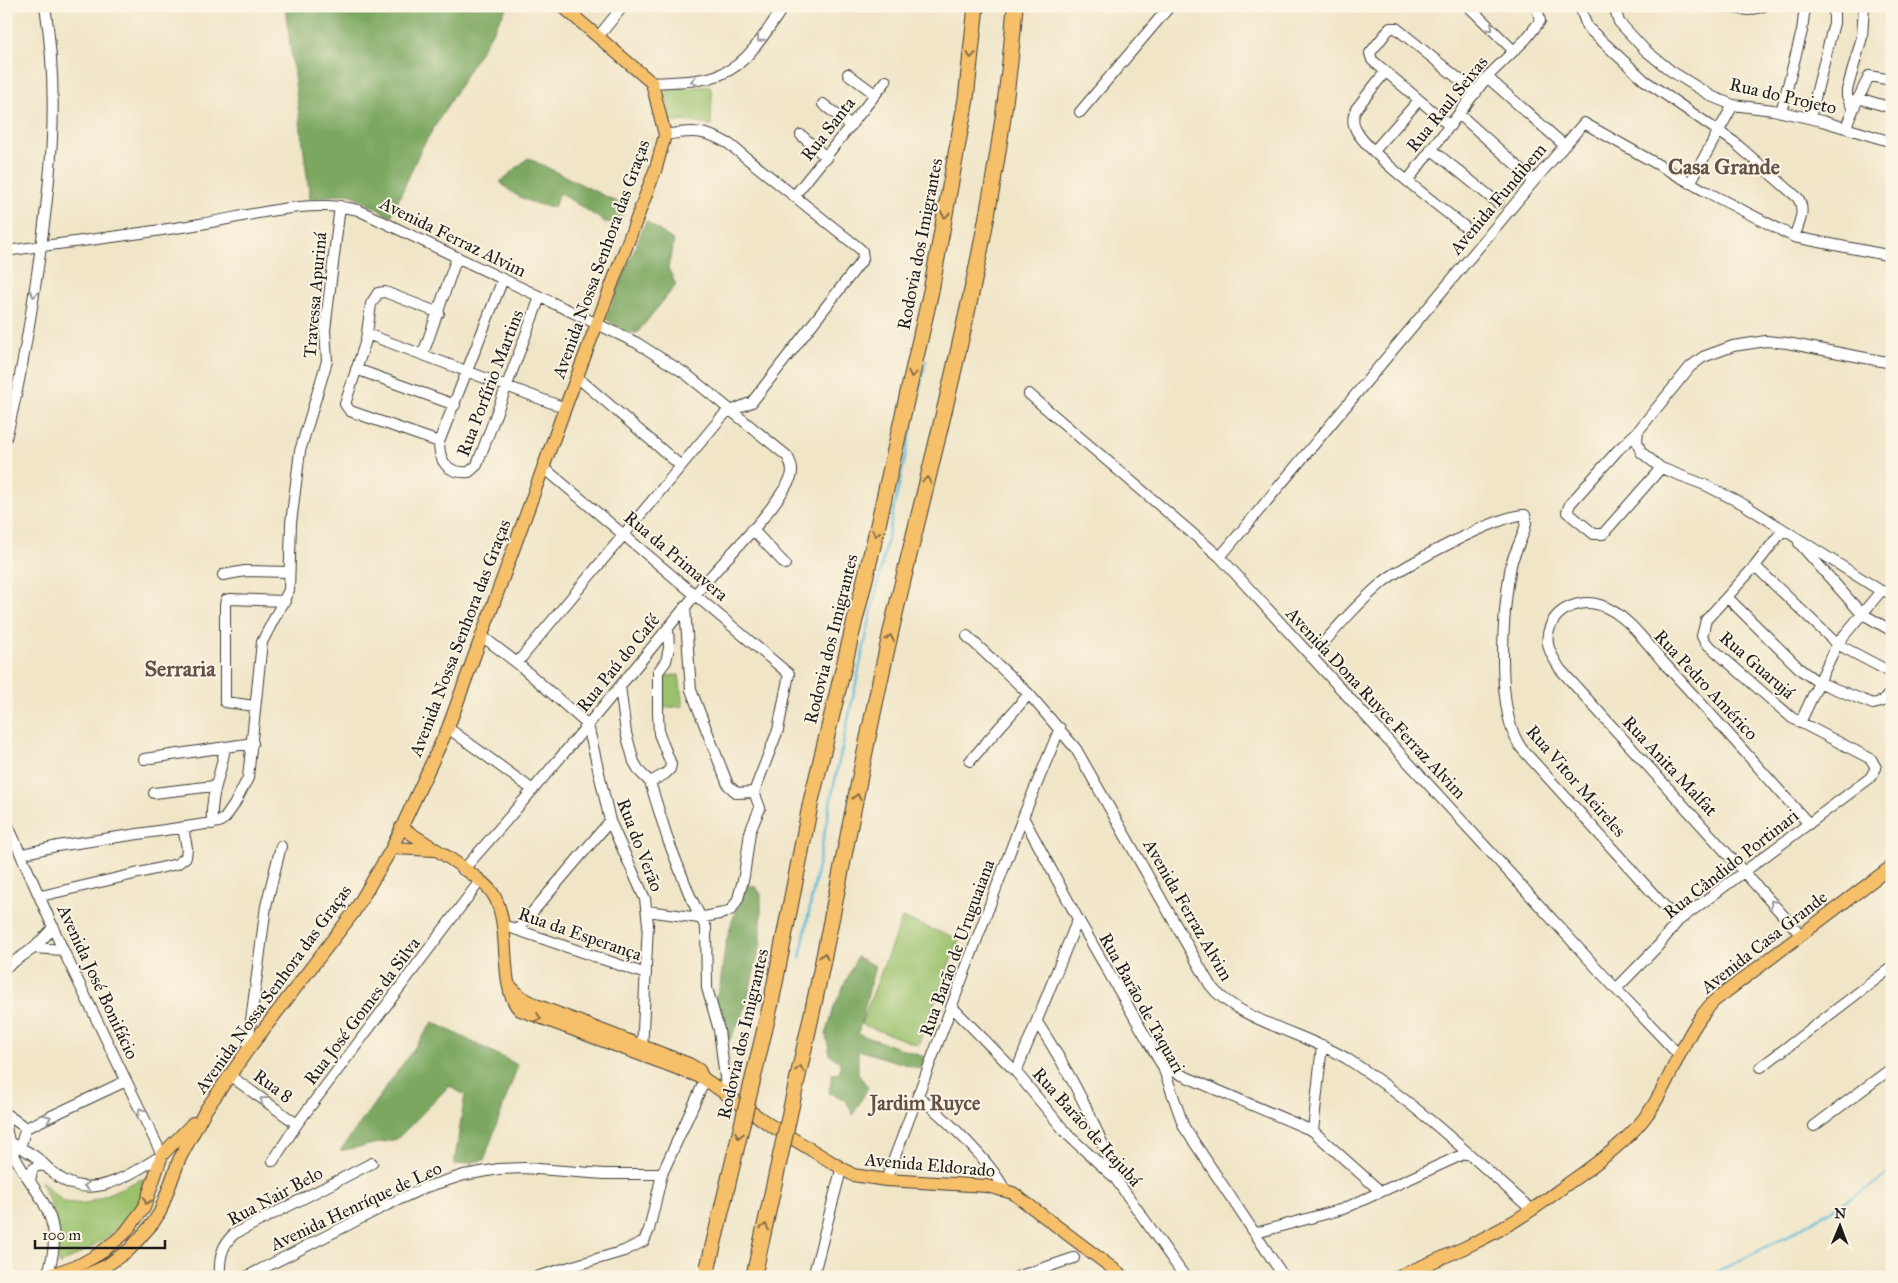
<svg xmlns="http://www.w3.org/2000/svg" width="1898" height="1283" font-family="'IM FELL Great Primer',serif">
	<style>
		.green { fill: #9ac16c; stroke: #5b6e44 }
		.forest { fill: #7ba760; stroke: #4c623e }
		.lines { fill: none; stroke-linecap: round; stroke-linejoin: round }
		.stream { stroke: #5cbada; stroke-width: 2.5 }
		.minor-casing { stroke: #3c3a36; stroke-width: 12 }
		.major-casing { stroke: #3c3a36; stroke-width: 14 }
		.highway-casing { stroke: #3c3a36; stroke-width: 17 }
		.minor { stroke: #fff; stroke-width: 10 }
		.major { stroke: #f6c06b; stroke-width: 12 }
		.highway { stroke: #f6c06b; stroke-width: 15 }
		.highway-bridge-casing { stroke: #3c3a36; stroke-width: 17; stroke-linecap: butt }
		.highway-bridge { stroke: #f6c06b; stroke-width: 15 }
		.oneway { stroke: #999 }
		.oneway2 { stroke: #896e44 }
		.labels { text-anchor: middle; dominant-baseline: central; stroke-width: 4; stroke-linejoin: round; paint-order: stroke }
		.street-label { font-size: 18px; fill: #1c1c1c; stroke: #fcf5e5 }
		.quarter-label { font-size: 20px; font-weight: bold; fill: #645149; stroke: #fcf5e5 }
		.district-label { font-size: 22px; font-weight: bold; fill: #645149; stroke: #fcf5e5 }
	</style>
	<rect width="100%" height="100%" fill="#fcf5e5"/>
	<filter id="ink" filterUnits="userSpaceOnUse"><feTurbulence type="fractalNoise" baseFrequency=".02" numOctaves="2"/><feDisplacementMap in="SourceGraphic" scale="10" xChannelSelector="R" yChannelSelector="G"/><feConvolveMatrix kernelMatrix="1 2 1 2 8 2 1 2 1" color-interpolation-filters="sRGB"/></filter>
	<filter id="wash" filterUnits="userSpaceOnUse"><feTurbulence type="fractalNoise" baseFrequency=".0096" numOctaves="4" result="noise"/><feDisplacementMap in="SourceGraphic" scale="20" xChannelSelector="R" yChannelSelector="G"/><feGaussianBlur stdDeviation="1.12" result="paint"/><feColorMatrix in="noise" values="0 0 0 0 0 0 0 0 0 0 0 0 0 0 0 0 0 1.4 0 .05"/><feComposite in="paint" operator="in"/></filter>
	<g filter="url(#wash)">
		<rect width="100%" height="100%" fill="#f0e5c7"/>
		<path class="green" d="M710 86 712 93 711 125 682 121 671 123 665 87 688 88Z
			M679 675 683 706 664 708 663 676Z
			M902 918 959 939 918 1045 861 1024Z
			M142 1179 147 1185C144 1192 142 1200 138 1207 120 1234 86 1250 59 1265L57 1220 41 1181 64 1202 85 1204Z"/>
		<path class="forest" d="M285 6H508L421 149 391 217 349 193 310 199Z
			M528 158 623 205 621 223 605 222 560 193 554 207C532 205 515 197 500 182Z
			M646 221 674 241 668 268 676 285 637 333 625 332 606 319Z
			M748 885 756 887 761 894V943L744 1012 730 1039 724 1038 713 1002 720 987 725 947 732 921Z
			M857 957 875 966 858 1034 925 1057 921 1069 858 1050V1074L868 1087 853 1115C848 1101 843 1097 829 1093L832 1074 840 1073V1062L830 1055 826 1035 834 1007Z
			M433 1022 518 1065 484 1160 454 1165 465 1095 449 1086 397 1139 340 1151Z"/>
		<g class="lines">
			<path class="stream" d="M800 958 832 794 926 361
				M1707 1277 1786 1237 1879 1181 1892 1170"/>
		</g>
	</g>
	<g filter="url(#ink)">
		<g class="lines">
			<g class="minor-casing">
				<path id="minor" d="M1468 6 1513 50
					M1580 6 1587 27 1644 80 1734 142 1798 198C1806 211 1799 223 1794 237
					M1614 6 1619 22 1645 50 1671 71 1713 97 1733 105 1773 110 1822 121 1892 142
					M1722 6 1749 10 1764 6
					M598 37 623 6
					M1385 72 1356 109C1353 115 1352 121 1355 128 1364 151 1442 208 1465 227
					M848 74 875 94
					M1487 77 1564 145
					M652 83C683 81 720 84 744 59 760 44 772 23 784 6
					M1858 98 1892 108
					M823 104 851 126
					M1853 110 1869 76 1892 80
					M1080 112 1170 6
					M1781 112 1802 31 1805 6
					M1459 114 1534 181
					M1810 118 1834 23V6
					M1450 126 1372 60 1370 53 1390 28H1396L1476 93
					M1846 127 1853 110 1847 96V90L1862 37 1864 6
					M801 135 827 158
					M1431 149 1498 203
					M1374 151 1419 100
					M1408 180 1487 77 1526 39 1540 21 1537 6
					M1690 183 1733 105
					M795 195 886 81
					M6 251C71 242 135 235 200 224 249 216 310 198 358 210L637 343 686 374 787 456C792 464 794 473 789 481 766 522 724 558 695 595 619 688 543 780 463 870
					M503 279 439 442C439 461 447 474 469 472L477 465 540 297
					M439 313 385 292 378 293 371 304 366 340 345 404 350 411 439 442
					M367 334 565 408
					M423 354 457 257
					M356 369 455 405
					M577 377 681 466
					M1029 394 1220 557 1616 989 1679 1055
					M1638 431 1637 441 1641 452 1661 468 1705 485 1743 504 1881 591 1892 592
					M6 438C20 384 29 329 37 274 51 182 60 99 45 6
					M543 467 789 674 778 730 754 792 760 808 750 832 744 876 738 899 732 909 724 913 699 918 647 911
					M1661 468 1603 534H1594L1567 512 1570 504 1618 450 1638 431 1690 367 1703 357 1733 346 1766 341 1787 343 1892 363
					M752 529 785 564
					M1799 543 1861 613 1892 631
					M1220 557 1534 181 1584 123 1705 191 1794 237 1892 256
					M1755 566 1837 644 1892 673
					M223 575 245 571 289 572
					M1728 598 1801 670 1818 682 1873 704 1883 701 1890 693 1892 684
					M685 607 691 690 728 785 737 793 754 792
					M482 636 517 663 588 725 610 821 645 899 648 924 642 1052
					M967 636 1029 694 1076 749 1210 985C1236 1020 1310 1035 1349 1060 1416 1103 1473 1158 1532 1210
					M1311 657C1334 631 1357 604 1383 582 1400 567 1505 512 1525 515 1531 525 1513 553 1511 565 1503 610 1494 713 1522 749L1678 921
					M517 663 720 419 726 413 752 402 863 259 862 251 859 248 729 144C705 130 693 130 665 135
					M620 686 626 733 634 762 640 772 650 782 668 840 690 896 706 928 707 988 719 1030 727 1094
					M255 706 225 702V605L226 600 231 599 285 601
					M1800 723 1837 644 1881 591
					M448 728 533 790
					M144 759 253 743
					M970 761 1029 694
					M650 782 665 774 670 769 671 764 659 734 658 713V672L666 661 669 648 668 628
					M154 793 214 786
					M1023 817 1078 919 1163 1067 1184 1127 1284 1277
					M6 821 63 950 162 1155C133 1173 94 1201 60 1178 51 1173 45 1164 37 1158 27 1150 17 1146 6 1141
					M212 824C210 793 221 776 225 747
					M22 854 57 846 219 822 225 818 234 805 248 778 262 642 289 590 291 523 300 451 327 361 325 330 340 206
					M41 896 177 864 186 857 187 848 183 828
					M503 925 646 974
					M518 929 610 821
					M1801 935 1560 669C1552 656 1543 643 1550 627 1557 608 1581 599 1600 605 1626 613 1647 644 1664 663 1713 716 1761 770 1809 824
					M34 948 63 950
					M6 967 34 948 54 927
					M1616 989 1658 946 1678 921 1870 778 1876 768 1871 759 1792 718 1705 642 1702 636 1706 620 1755 566 1783 530
					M953 1008 1016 1072 1068 1135 1115 1178 1185 1277
					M1037 1022C1069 1071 1096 1121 1115 1177
					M247 1051 266 906 281 846
					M1163 1067 1313 1131 1380 1191
					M1761 1067 1892 967
					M1016 1072 1078 919
					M229 1075 297 1124
					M919 1097C941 1114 994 1165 1004 1189
					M6 1114 26 1128 126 1081
					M6 1124C10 1184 75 1201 47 1275
					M1814 1126 1892 1068
					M1313 1131 1322 1045
					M20 1147 26 1128
					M273 1161 297 1124 480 881
					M886 1180 1023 817 1060 728
					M30 1181 32 1170 38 1165 44 1166
					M1256 1233 1343 1209 1466 1153
					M220 1277C219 1260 221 1246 234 1234L372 1163
					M246 1277 387 1205 426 1187 464 1175 499 1169 524 1168 604 1174H662
					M536 1277 624 1251 644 1241 649 1230 662 1174 705 1080
					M813 1277 841 1170
					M1017 1277 1074 1258"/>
			</g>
			<g class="major-casing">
				<path id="major" d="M401 827C421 841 482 876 493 894 513 925 497 989 520 1010L703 1078 770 1125 853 1175 886 1180 987 1186 1013 1193 1124 1277
					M392 848 435 850
					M509 985 520 996 536 1005 689 1064 699 1070 703 1078
					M44 1277 81 1264 99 1254 124 1234 144 1208 162 1155 193 1123
					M82 1277 106 1266 130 1249 153 1223 160 1212 179 1160 205 1111 247 1051 354 912 392 848 448 728 565 408 656 168 665 135 652 83 562 6
					M1396 1277C1443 1258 1491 1238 1533 1209 1547 1200 1561 1188 1576 1178 1602 1159 1630 1139 1649 1112 1673 1077 1684 1032 1714 1001L1892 866"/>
			</g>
			<g class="highway-casing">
				<path id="highway" d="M771 1003 811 801 875 538 931 291 966 99 976 6
					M814 1004C843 867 867 729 900 593 946 400 1001 205 1015 6"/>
			</g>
			<use href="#minor" class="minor"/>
			<use href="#major" class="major"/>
			<use href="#highway" class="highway"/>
			<g class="highway-bridge-casing">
				<path id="highway-bridge" d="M708 1267 771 1003
					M754 1275 814 1004"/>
			</g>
			<use href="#highway-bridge" class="highway-bridge"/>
		</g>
		<defs><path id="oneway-chevron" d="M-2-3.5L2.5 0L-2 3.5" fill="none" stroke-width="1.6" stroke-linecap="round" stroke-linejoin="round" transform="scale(1.25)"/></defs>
		<g class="oneway">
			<use href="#oneway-chevron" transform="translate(1490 28) rotate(43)"/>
			<use href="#oneway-chevron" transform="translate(760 39) rotate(127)"/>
			<use href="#oneway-chevron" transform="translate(694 81) rotate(173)"/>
			<use href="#oneway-chevron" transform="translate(34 294) rotate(99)"/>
			<use href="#oneway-chevron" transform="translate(1773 903) rotate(-132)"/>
			<use href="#oneway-chevron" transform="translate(263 1100) rotate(-144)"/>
			<use href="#oneway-chevron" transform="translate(141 1111) rotate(-117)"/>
			<use href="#oneway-chevron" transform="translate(48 1118) rotate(-25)"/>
			<use href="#oneway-chevron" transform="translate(87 1186) rotate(-178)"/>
		</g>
		<g class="oneway2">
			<use href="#oneway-chevron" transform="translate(971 55) rotate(96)"/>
			<use href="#oneway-chevron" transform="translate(945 215) rotate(100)"/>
			<use href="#oneway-chevron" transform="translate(912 374) rotate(103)"/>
			<use href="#oneway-chevron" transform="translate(927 480) rotate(-77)"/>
			<use href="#oneway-chevron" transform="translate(876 533) rotate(103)"/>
			<use href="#oneway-chevron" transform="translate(890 638) rotate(-78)"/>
			<use href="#oneway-chevron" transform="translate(857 797) rotate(-78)"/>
			<use href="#oneway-chevron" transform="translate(824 956) rotate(-78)"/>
			<use href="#oneway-chevron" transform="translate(538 1018) rotate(20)"/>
			<use href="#oneway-chevron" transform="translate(800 1069) rotate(-77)"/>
			<use href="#oneway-chevron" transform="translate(739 1135) rotate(103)"/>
			<use href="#oneway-chevron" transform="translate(147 1201) rotate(113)"/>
			<use href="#oneway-chevron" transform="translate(765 1227) rotate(-77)"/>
		</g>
	</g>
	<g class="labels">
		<g class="street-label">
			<text transform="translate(1783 96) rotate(13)">Rua do Projeto</text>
			<text transform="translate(1447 104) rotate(-51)">Rua Raul Seixas</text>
			<text transform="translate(828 129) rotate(-52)">Rua Santa</text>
			<text transform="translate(1498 199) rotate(-50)">Avenida Fundibem</text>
			<text transform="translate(453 237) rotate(26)">Avenida Ferraz Alvim</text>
			<text transform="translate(920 244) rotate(-79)">Rodovia dos Imigrantes</text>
			<text transform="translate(601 259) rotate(-70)">Avenida Nossa Senhora das Graças</text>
			<text transform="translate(315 295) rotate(-85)">Travessa Apuriná</text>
			<text transform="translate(490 383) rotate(-69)">Rua Porfírio Martins</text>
			<text transform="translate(676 556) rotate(40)">Rua da Primavera</text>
			<text transform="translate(460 638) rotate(-69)">Avenida Nossa Senhora das Graças</text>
			<text transform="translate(831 639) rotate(-76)">Rodovia dos Imigrantes</text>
			<text transform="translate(618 663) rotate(-51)">Rua Paú do Café</text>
			<text transform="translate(1757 665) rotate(41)">Rua Guarujá</text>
			<text transform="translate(1706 685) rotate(47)">Rua Pedro Américo</text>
			<text transform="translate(1376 703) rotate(47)">Avenida Dona Ruyce Ferraz Alvim</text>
			<text transform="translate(1670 766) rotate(47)">Rua Anita Malfat</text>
			<text transform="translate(1576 781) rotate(49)">Rua Vitor Meireles</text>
			<text transform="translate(640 845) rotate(69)">Rua do Verão</text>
			<text transform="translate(1731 864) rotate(-38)">Rua Cândido Portinari</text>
			<text transform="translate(1188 910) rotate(60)">Avenida Ferraz Alvim</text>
			<text transform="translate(580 934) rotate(19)">Rua da Esperança</text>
			<text transform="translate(1764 942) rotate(-38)">Avenida Casa Grande</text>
			<text transform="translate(957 948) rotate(-70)">Rua Barão de Uruguaiana</text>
			<text transform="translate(98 982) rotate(65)">Avenida José Bonifácio</text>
			<text transform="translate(273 989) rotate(-54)">Avenida Nossa Senhora das Graças</text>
			<text transform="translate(1142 1003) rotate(61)">Rua Barão de Taquari</text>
			<text transform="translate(362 1011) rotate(-53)">Rua José Gomes da Silva</text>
			<text transform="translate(743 1034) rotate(-77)">Rodovia dos Imigrantes</text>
			<text transform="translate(273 1086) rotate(36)">Rua 8</text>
			<text transform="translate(1087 1127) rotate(48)">Rua Barão de Itajubá</text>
			<text transform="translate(930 1165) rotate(5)">Avenida Eldorado</text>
			<text transform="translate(275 1196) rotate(-28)">Rua Nair Belo</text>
			<text transform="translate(356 1206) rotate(-25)">Avenida Henríque de Leo</text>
		</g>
		<g class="quarter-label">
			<text x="925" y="1103">Jardim Ruyce</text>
		</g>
		<g class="district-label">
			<text x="1724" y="166">Casa Grande</text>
			<text x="180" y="668">Serraria</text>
		</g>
	</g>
	<rect width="1898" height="1283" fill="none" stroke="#fcf5e5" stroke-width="25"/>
	<g transform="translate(1840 1226) rotate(1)" stroke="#fcf5e5" stroke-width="4" paint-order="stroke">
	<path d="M0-4L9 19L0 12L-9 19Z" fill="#1c1c1c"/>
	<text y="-8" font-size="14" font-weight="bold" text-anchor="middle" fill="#1c1c1c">N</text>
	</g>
	<path d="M35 1240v8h130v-8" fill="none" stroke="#1c1c1c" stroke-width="2.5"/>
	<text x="42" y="1240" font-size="15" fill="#1c1c1c" stroke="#fcf5e5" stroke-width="4" paint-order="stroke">100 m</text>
</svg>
